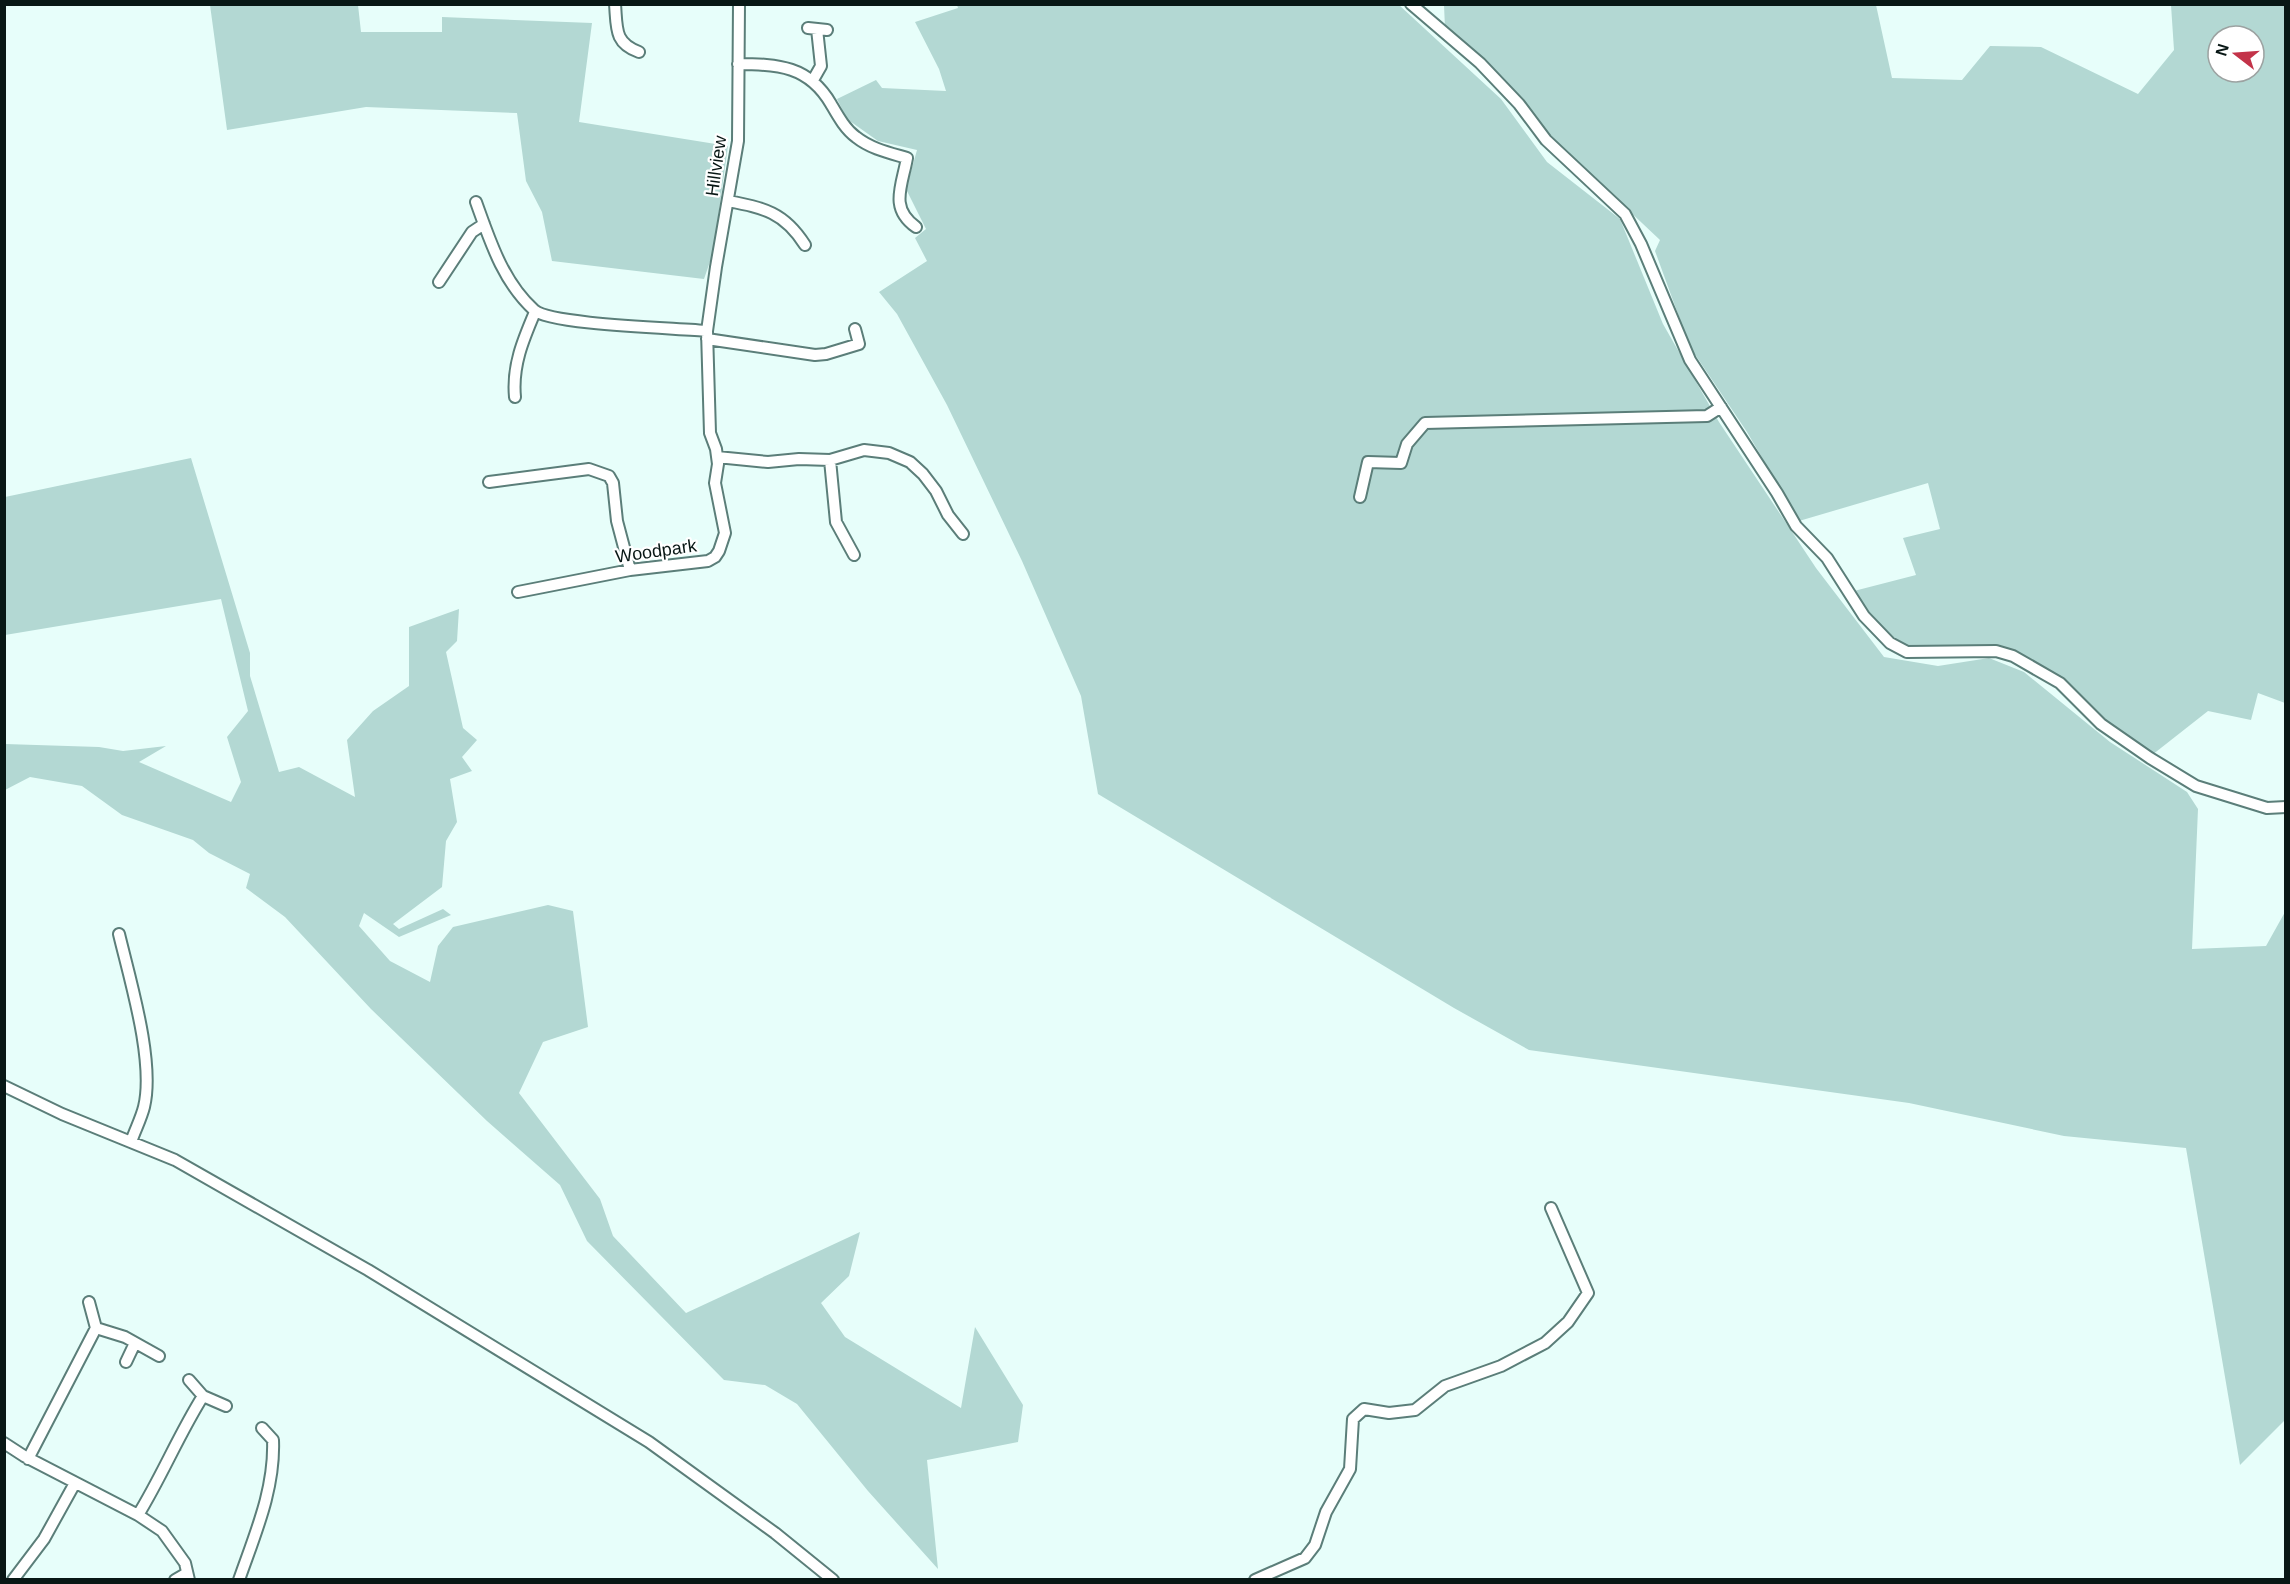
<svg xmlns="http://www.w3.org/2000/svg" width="2290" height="1584" font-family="Helvetica,sans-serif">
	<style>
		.green { fill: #b3d8d3; fill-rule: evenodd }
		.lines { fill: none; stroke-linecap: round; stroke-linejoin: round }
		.minor-casing { stroke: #5b7e79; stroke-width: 14 }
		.minor { stroke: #fff; stroke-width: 10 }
		.labels { text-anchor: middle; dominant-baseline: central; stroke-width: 4.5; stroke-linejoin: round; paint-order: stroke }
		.street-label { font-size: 18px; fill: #081715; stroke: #fff }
	</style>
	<rect width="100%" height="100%" fill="#e7fefa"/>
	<path class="green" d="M210 5H358L361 32H442V17L592 23 579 122 728 146 713 253 704 279 552 261 542 212 526 181 517 113 366 107 227 130Z
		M957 5H1399L1501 99 1547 162 1620 219 1663 324 1719 422 1816 568 1884 657 1938 666 1989 658 2024 672 2110 742 2187 792 2198 809 2192 949 2266 946 2285 912V1420L2240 1465 2186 1148 2064 1136 1909 1103 1529 1050 1454 1008 1098 794 1081 696 1022 561 947 405 897 314 879 292 927 261 915 238 926 229 906 189 917 150 878 141 847 119 837 99 876 80 882 88 946 91 939 69 915 22 958 8Z
		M1444 5H1876L1892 78 1962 80 1990 46 2041 47 2138 94 2174 50 2171 5H2285V703L2258 693 2251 720 2208 711 2152 755 2009 651 1918 648 1893 642 1880 628 1854 591 1916 575 1903 538 1940 529 1928 483 1799 521 1747 432 1690 347 1655 251 1660 240 1554 140 1493 69 1445 28ZM2218 36H2254V72H2218Z
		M191 458 250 653V676L279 772 299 767 355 797 347 740 373 711 409 686V627L459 609 457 641 446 652 463 728 477 740 462 757 472 771 450 779 457 822 446 841 442 887 393 924 399 929 443 909 451 915 399 937 364 913 359 926 390 961 430 982 438 946 453 927 548 905 573 911 588 1027 543 1042 519 1093 600 1199 613 1236 686 1313 860 1232 849 1276 821 1303 845 1337 961 1408 975 1327 1023 1405 1018 1442 927 1460 938 1569 868 1491 797 1404 765 1385 724 1380 587 1241 560 1185 487 1121 371 1009 285 917 246 888 250 874 209 853 193 840 122 815 82 786 30 777 5 790V744L99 747 123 751 166 746 139 762 231 802 241 782 227 737 248 711 221 599 5 635V497Z"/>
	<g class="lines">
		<g class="minor-casing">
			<path id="minor" d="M615 4C617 28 614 43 639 52
				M1411 4 1480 63 1519 104 1546 140 1625 214 1641 244 1690 360 1777 493 1796 526 1827 558 1864 616 1890 643 1907 652 1996 651 2013 656 2060 683 2101 724 2150 758 2196 786 2267 808 2286 807
				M808 28 827 30
				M738 64C778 64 809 66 831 104 838 116 845 129 856 137 871 149 890 153 907 158 902 186 889 208 916 227
				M813 80 821 66 817 29
				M728 201C764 208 784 212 805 245
				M476 202C490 241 503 282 534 310 550 325 678 328 707 331
				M439 282 472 232 484 224
				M707 339 815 355 826 354 859 344 855 329
				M515 397C512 366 523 340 535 312
				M717 457 768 462 799 459 830 460 864 450 889 453 910 462 923 474 936 491 948 515 963 534
				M830 460 836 522 854 555
				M489 482 589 469 609 476 613 483 617 521 630 570
				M1360 497 1368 462 1401 463 1407 444 1425 423 1707 416 1721 407
				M518 592 630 570 708 561 715 557 719 551 725 533 715 483 718 464 716 449 710 433 707 331 716 267 738 141 739 4
				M119 934C130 980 155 1062 144 1107 141 1119 135 1130 131 1142
				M4 1086 62 1114 175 1160 368 1270 649 1442 775 1533 833 1580
				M89 1302 96 1328 125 1337 159 1356
				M126 1362 135 1343
				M189 1380 203 1396 226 1406
				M4 1443 24 1456 138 1515 162 1531 185 1563 189 1580
				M28 1459 96 1328
				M138 1515C162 1476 179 1434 203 1396
				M13 1580 44 1539 75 1483
				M175 1580 187 1573
				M239 1580C255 1534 275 1489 273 1440L262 1428
				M1255 1580 1305 1558 1315 1545 1326 1512 1350 1469 1353 1419 1364 1409 1389 1413 1415 1410 1445 1386 1501 1366 1545 1343 1568 1322 1588 1293 1551 1208"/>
		</g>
		<use href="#minor" class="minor"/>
	</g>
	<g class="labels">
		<g class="street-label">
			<text transform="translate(716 166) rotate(-82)">Hillview</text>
			<text transform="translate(656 551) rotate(-8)">Woodpark</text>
		</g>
	</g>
	<rect width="2290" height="1584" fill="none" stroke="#081715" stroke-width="12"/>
	<g transform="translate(2236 54) rotate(287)"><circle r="28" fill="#ffffff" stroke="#9ca2a1" stroke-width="1.5"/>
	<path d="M0-4.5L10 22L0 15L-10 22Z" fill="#c33349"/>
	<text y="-9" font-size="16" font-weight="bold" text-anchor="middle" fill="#081715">N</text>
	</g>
</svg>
